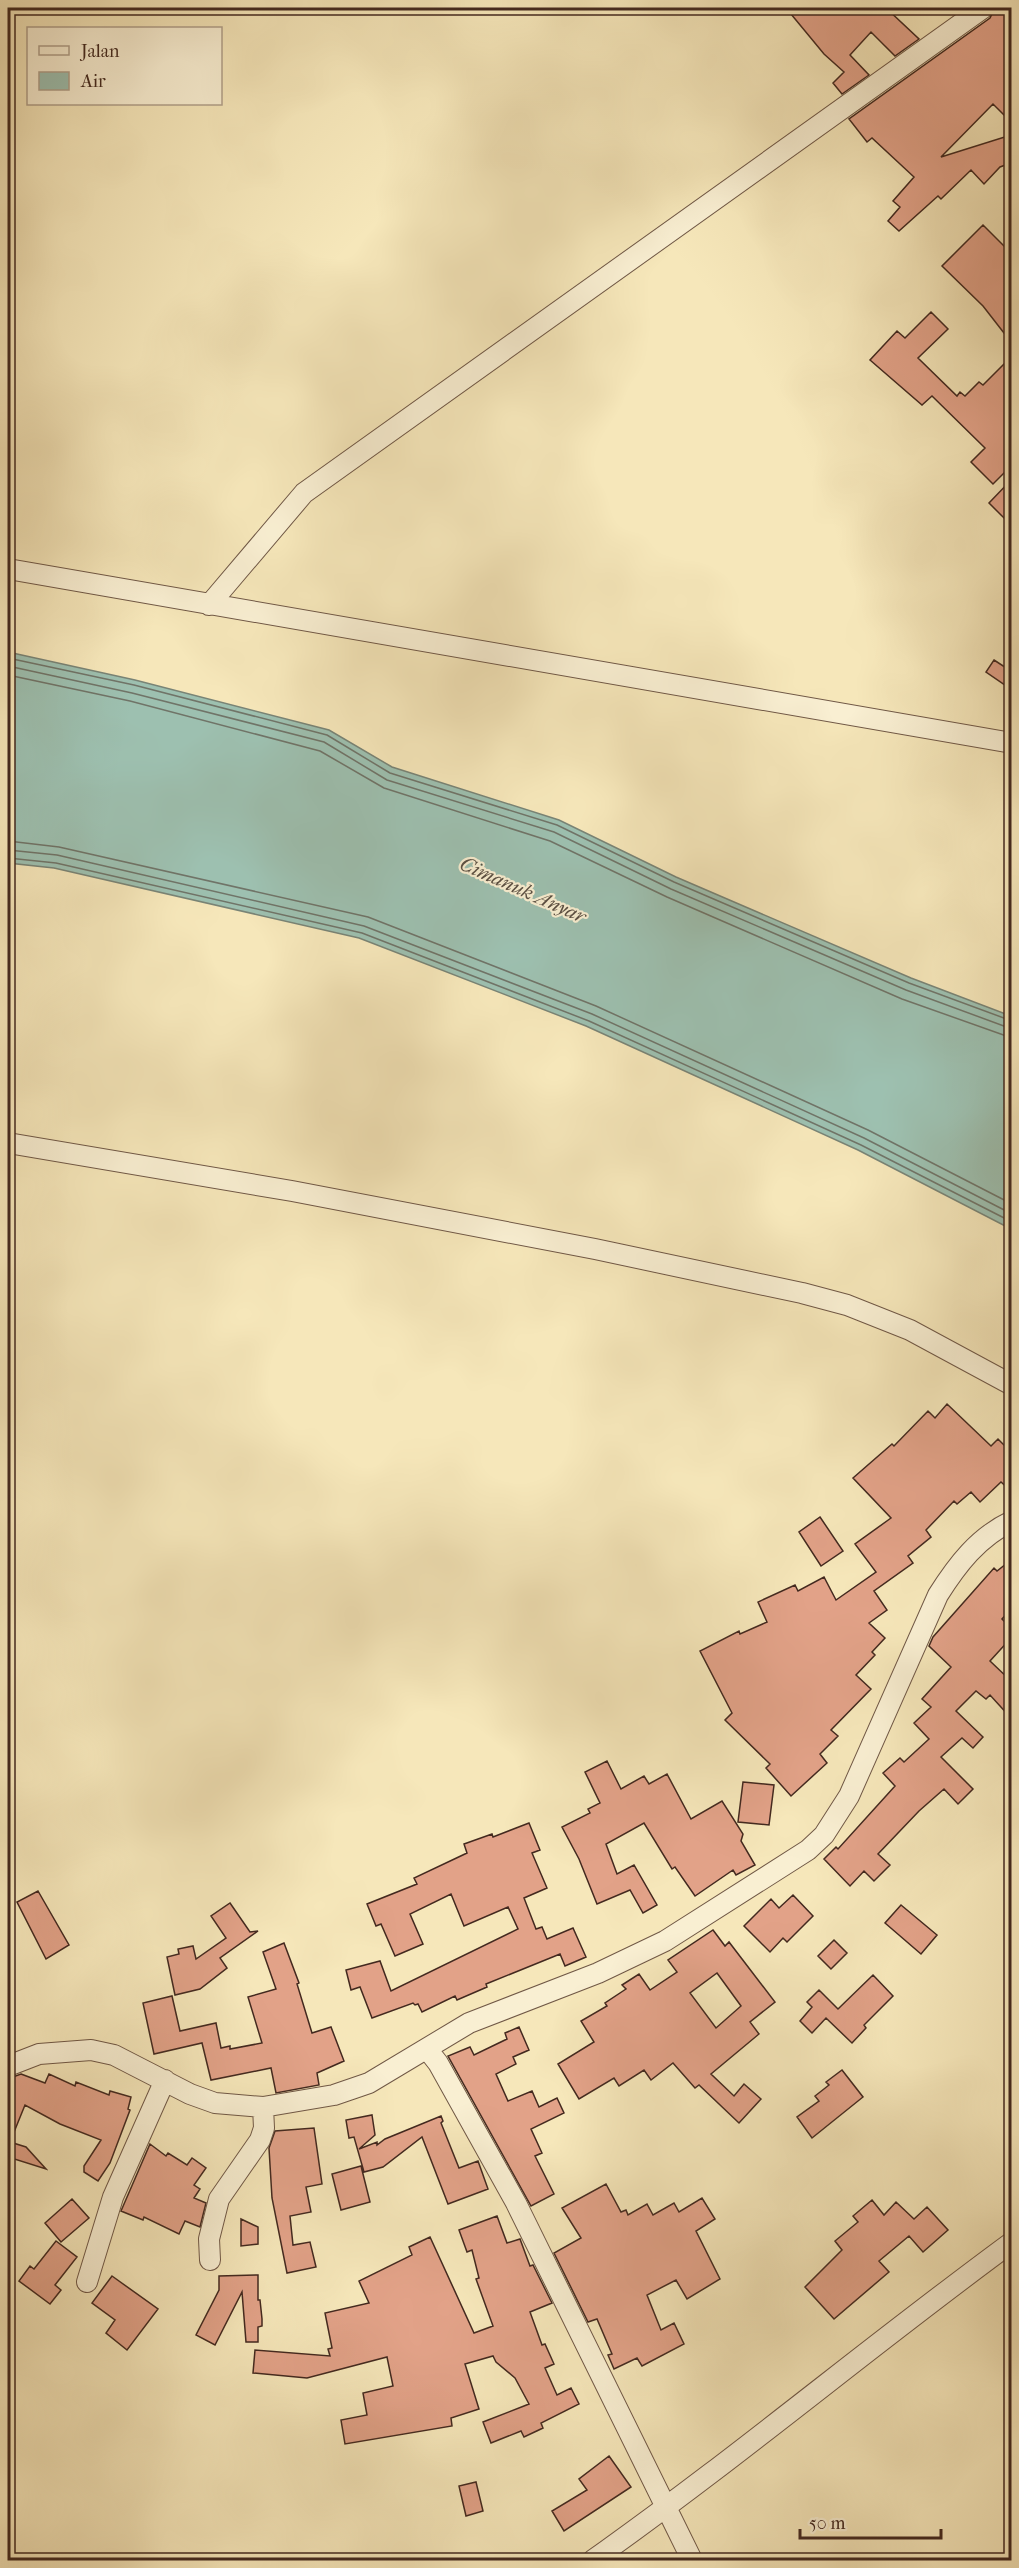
<svg xmlns="http://www.w3.org/2000/svg" width="1019" height="2568" font-family="'IM FELL French Canon',serif">
	<style>
		.water { fill: #9dc0b0; stroke: #798476; stroke-width: 1.5 }
		.lines { fill: none; stroke-linecap: round; stroke-linejoin: round }
		.shore { stroke: #707468; stroke-width: 1.5 }
		.building { fill: #e2a288; stroke: #43291f; stroke-width: 1.5; fill-rule: evenodd }
		.minor-casing { stroke: #705846; stroke-width: 22 }
		.minor { stroke: #f9efd2; stroke-width: 20 }
		.labels { text-anchor: middle; dominant-baseline: central; stroke-width: 4.5; stroke-linejoin: round; paint-order: stroke }
		.water-label { font-size: 20px; font-style: italic; fill: #5a4f43; stroke: #f9efd2 }
	</style>
	<rect width="100%" height="100%" fill="#f6e7ba"/>
	<filter id="stains"><feTurbulence type="fractalNoise" baseFrequency=".00333" numOctaves="4"/><feColorMatrix values="0 0 0 0 .2 0 0 0 0 .09 0 0 0 0 .02 0 0 0 .5 -.17"/></filter>
	<radialGradient id="worn" r=".72"><stop offset=".6" stop-color="#630" stop-opacity="0"/><stop offset="1" stop-color="#630" stop-opacity=".3"/></radialGradient>
	<path class="water" d="M8 652 135 680 329 730 392 767 559 820 676 877 911 978 1011 1016V1229L858 1150 586 1026 359 938 54 868 8 863Z"/>
	<g class="lines">
		<path class="shore" d="M8 658 134 685 327 735 390 773 557 825 674 882 909 983 1012 1021
			M8 666 132 693 324 742 387 780 554 832 671 889 906 990 1012 1029
			M8 675 130 701 320 751 384 788 550 841 667 897 902 999 1012 1038
			M8 841 59 847 368 917 596 1006 868 1130 1012 1204
			M8 850 57 855 364 926 592 1014 864 1138 1012 1214
			M8 858 56 863 362 933 589 1021 861 1145 1012 1222"/>
	</g>
	<path class="building" d="M786 8H886L919 39 895 56 871 32 850 55 869 75 842 94 833 83 844 72 824 54Z
		M995 8H1011V122L993 104 941 157 1011 135V163L1000 167 984 184 971 170 941 199 938 196 899 231 888 221 900 207 893 201 914 177 872 138 867 142 849 119 990 18Z
		M983 225 1011 253V342L983 306 942 266Z
		M931 312 948 329 918 358 957 396 960 392 965 396 979 382 983 385 1011 357V466L993 484 971 462 985 448 932 396 922 405 870 360 897 331 905 338Z
		M1011 480V512L1005 519 989 503Z
		M994 660 1011 671 1005 685 986 672Z
		M947 1404 991 1446 998 1439 1011 1452V1491L1001 1482 980 1502 971 1492 957 1504 954 1501 926 1530 931 1537 908 1556 913 1563 874 1591 887 1610 869 1623 885 1638 872 1652 875 1655 856 1675 871 1689 831 1730 838 1736 820 1754 827 1763 791 1796 766 1768 770 1764 725 1720 732 1713 700 1651 739 1631 740 1634 767 1622 758 1602 795 1585 798 1591 824 1577 836 1600 876 1572 855 1544 891 1518 853 1478 892 1444 894 1446 928 1411 935 1418Z
		M820 1517 843 1551 821 1566 799 1532Z
		M1011 1560V1609L1002 1619 1011 1628V1638L990 1661 1011 1681V1718L990 1695 986 1699 976 1691 956 1711 983 1737 973 1748 962 1738 941 1757 973 1789 958 1804 944 1789 919 1811 878 1854 890 1865 874 1881 864 1871 850 1886 824 1859 836 1847 838 1849 895 1786 883 1773 900 1758 904 1762 929 1739 914 1723 931 1707 922 1699 951 1667 929 1646 933 1637 994 1568 997 1571Z
		M607 1761 621 1789 644 1776 649 1784 667 1774 691 1819 722 1801 743 1834 741 1841 755 1865 736 1875 733 1870 695 1896 675 1867 672 1869 644 1823 606 1844 617 1874 634 1865 657 1905 643 1913 630 1890 597 1904 579 1859 562 1827 590 1813 588 1809 600 1803 585 1772Z
		M743 1782 774 1785 769 1825 738 1822Z
		M529 1823 540 1850 532 1853 547 1888 524 1898 536 1929 542 1927 547 1939 573 1928 586 1957 565 1966 560 1954 486 1984 487 1987 457 2000 455 1996 422 2012 418 2004 415 2005 413 2003 372 2018 360 1987 351 1990 346 1970 380 1961 391 1991 518 1929 508 1907 464 1926 451 1894 410 1914 423 1944 395 1956 381 1924 376 1926 367 1904 417 1884 414 1878 467 1853 464 1844 492 1834 493 1837Z
		M38 1891 69 1945 46 1959 17 1902Z
		M793 1895 813 1916 787 1942 783 1938 770 1952 744 1926 771 1899 779 1908Z
		M230 1903 250 1932 258 1931 220 1958 227 1968 200 1989 175 1995 167 1957 179 1954 178 1949 193 1946 196 1959 226 1938 211 1916Z
		M901 1905 937 1935 921 1954 885 1923Z
		M713 1930 725 1946 729 1942 775 2002 750 2022 759 2034 711 2074 734 2096 744 2084 761 2099 739 2123 699 2085 695 2088 673 2063 651 2080 644 2070 619 2086 614 2078 579 2099 558 2064 594 2042 581 2021 607 2006 605 2003 626 1989 622 1985 639 1974 650 1990 677 1972 668 1960ZM717 1973 741 2006 716 2028 690 1993Z
		M834 1940 847 1953 831 1969 818 1956Z
		M284 1943 299 1983 297 1984 312 2033 331 2027 344 2061 317 2073 319 2085 276 2093 271 2068 211 2080 202 2043 154 2054 143 2003 172 1996 180 2031 216 2023 221 2048 230 2046V2049L262 2043 248 1997 276 1989 263 1952Z
		M873 1975 893 1996 864 2025 866 2028 852 2043 826 2018 812 2033 800 2021 812 2007 807 2002 819 1990 838 2009Z
		M519 2027 529 2050 513 2057 516 2064 496 2074 508 2101 532 2091 539 2107 557 2098 564 2113 531 2129 542 2153 535 2156 554 2194 531 2206 448 2056 470 2047 474 2055 507 2039 505 2033Z
		M842 2070 863 2097 812 2138 797 2117 819 2101 815 2096 829 2085 826 2082Z
		M21 2074 45 2083 49 2074 75 2086 76 2082 109 2095 110 2091 131 2097 128 2109 130 2110 110 2163 98 2181 84 2172V2166L101 2140 60 2124 25 2105 10 2142 26 2147 46 2169 8 2157V2085L10 2078Z
		M372 2115 375 2135 359 2149 377 2142V2145L385 2139 441 2116 443 2121 441 2123 459 2168 478 2161 488 2189 448 2204 422 2137 383 2167 364 2172 354 2137 349 2138 346 2120Z
		M314 2128 322 2184 306 2187 311 2212 290 2216 293 2245 310 2242 316 2267 287 2273 272 2198 269 2148 275 2131Z
		M150 2144 166 2156 168 2153 187 2165 192 2158 206 2168 194 2185 200 2189 194 2198 206 2203 200 2227 185 2221 179 2234 144 2217 143 2220 121 2211Z
		M361 2166 370 2202 341 2210 332 2174Z
		M606 2184 621 2212 626 2210 628 2215 647 2204 653 2215 674 2203 679 2212 702 2198 715 2219 696 2231 720 2279 687 2299 676 2280 647 2295 661 2330 674 2323 684 2344 642 2366 637 2358 614 2369 608 2355 612 2354 597 2319 588 2322 554 2253 581 2238 562 2208Z
		M72 2199 89 2218 61 2242 45 2223Z
		M872 2200 884 2215 896 2202 914 2219 927 2207 948 2230 923 2252 909 2236 879 2261 889 2272 834 2319 805 2287 842 2250 835 2241 858 2222 853 2216Z
		M497 2216 507 2243 520 2239 530 2266 533 2265 552 2303 530 2312 542 2345 545 2344 554 2364 545 2368 557 2395 571 2388 579 2404 541 2423 543 2428 524 2437 521 2431 491 2443 483 2422 529 2404 515 2378 496 2362 493 2356 465 2364 479 2409 451 2418 452 2426 345 2444 341 2420 367 2415 363 2393 393 2386 387 2357 307 2378 253 2373 255 2350 330 2356 328 2349 332 2348 325 2313 369 2303 359 2281 412 2255 409 2247 430 2237 474 2333 493 2326 476 2279 479 2278 472 2250 467 2252 459 2230Z
		M241 2219 258 2227V2244L241 2246Z
		M56 2241 77 2257 55 2285 61 2290 50 2304 19 2281 30 2266 34 2269Z
		M258 2275V2300H260L262 2319V2326L258 2327V2342H246L242 2292 215 2345 196 2335 219 2290V2276Z
		M112 2276 158 2309 127 2350 106 2333 115 2320 92 2303Z
		M609 2456 631 2487 564 2531 552 2511 587 2490 579 2479Z
		M476 2482 483 2511 466 2516 459 2486Z"/>
	<g class="lines">
		<g class="minor-casing">
			<path id="minor" d="M8 569 1012 743
				M209 605 304 493 983 8
				M8 1143 292 1191 595 1249 802 1293 847 1305 910 1330 1012 1385
				M427 2049 438 2063 516 2203 692 2560
				M8 2066 39 2054 91 2050 114 2055 190 2094 215 2103 263 2107 334 2095 369 2083 469 2023 598 1973 665 1941 808 1850 824 1835 849 1796 938 1595C957 1565 978 1537 1012 1521
				M210 2260 209 2239 219 2199 260 2140 264 2128 263 2107
				M87 2282 113 2197 165 2080
				M593 2560C736 2459 870 2346 1012 2242"/>
		</g>
		<use href="#minor" class="minor"/>
	</g>
	<g class="labels">
		<g class="water-label">
			<text transform="translate(523 890) rotate(24)">Cimanuk Anyar</text>
		</g>
	</g>
	<rect width="1019" height="2568" fill="none" stroke="#f6e7ba" stroke-width="30"/>
	<rect x="9" y="9" width="1001" height="2550" fill="none" stroke="#43291f" stroke-width="3"/>
	<rect x="15" y="15" width="989" height="2538" fill="none" stroke="#43291f" stroke-width="1.5"/>
	<rect x="27" y="27" width="195" height="78" fill="#f9efd2" stroke="#b0a08a" stroke-width="1.5"/>
	<rect x="39" y="46" width="30" height="9" fill="#f9efd2" stroke="#b0a08a" stroke-width="1.5"/>
	<text x="81" y="57" font-size="18" fill="#43291f">Jalan</text>
	<rect x="39" y="72" width="30" height="18" fill="#9dc0b0" stroke="#b0a08a" stroke-width="1.5"/>
	<text x="81" y="87" font-size="18" fill="#43291f">Air</text>
	<path d="M800 2529v9h141v-9" fill="none" stroke="#43291f" stroke-width="3"/>
	<text x="809" y="2529" font-size="18" fill="#43291f" stroke="#f9efd2" stroke-width="4.5" paint-order="stroke">50 m</text>
	<rect width="100%" height="100%" filter="url(#stains)"/>
	<rect width="100%" height="100%" fill="url(#worn)"/>
</svg>
